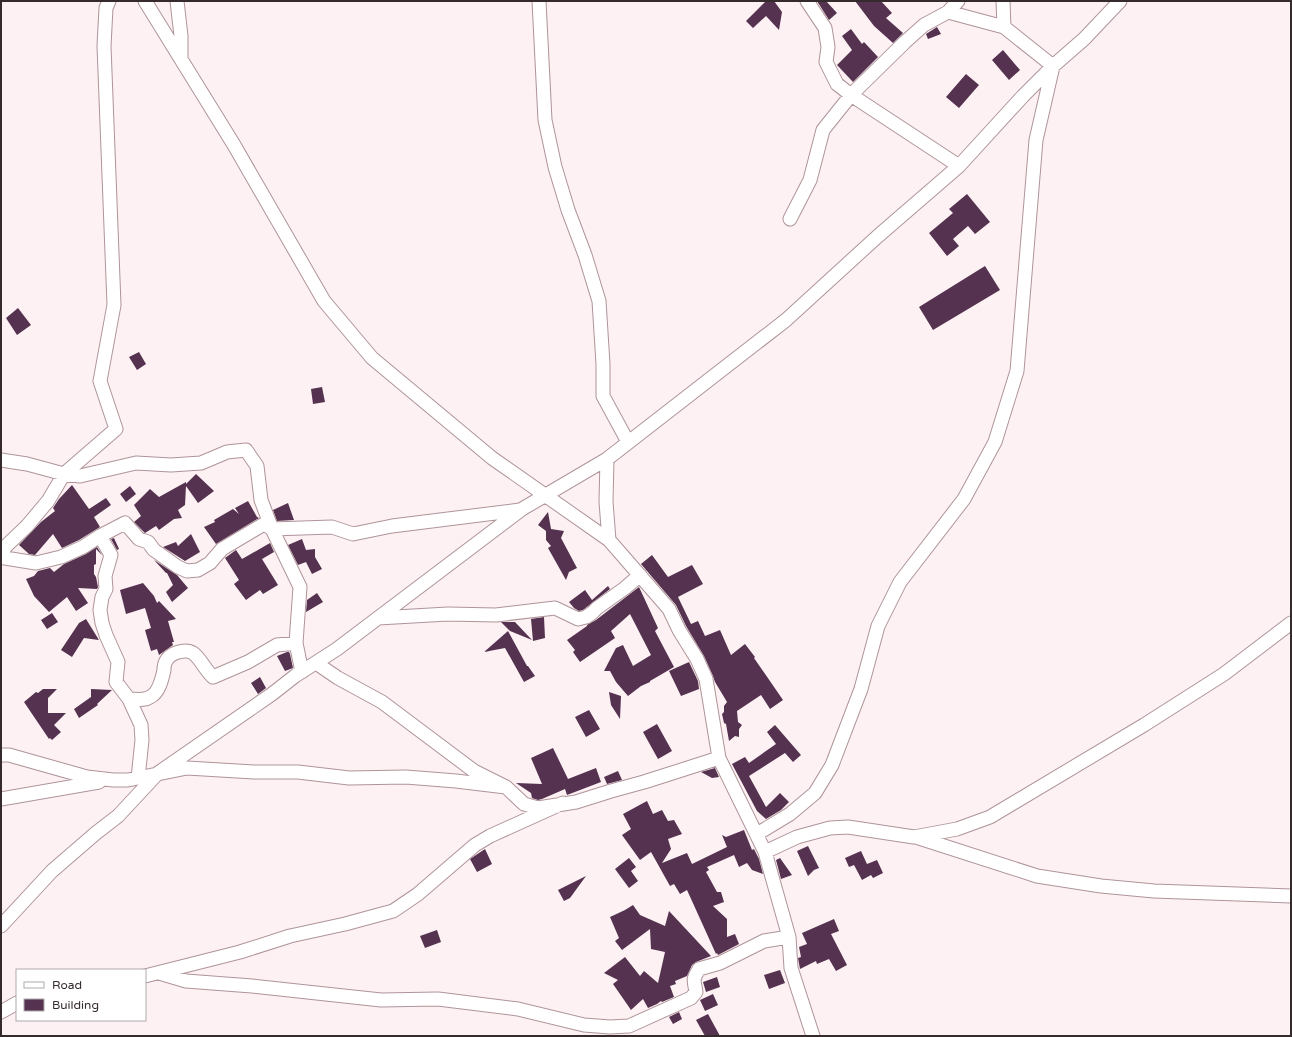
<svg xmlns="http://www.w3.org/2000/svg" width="1292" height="1037" font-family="'Varela Round',sans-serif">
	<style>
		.building { fill: #543250 }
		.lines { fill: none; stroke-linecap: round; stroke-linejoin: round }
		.street-casing { stroke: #af9499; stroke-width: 15 }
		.street { stroke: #fff; stroke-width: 13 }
	</style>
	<rect width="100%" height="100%" fill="#fdf1f3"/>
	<path class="building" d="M766 1H774L782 12 779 30 766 16 753 28 746 21Z
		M817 1H826L837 13 829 20Z
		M855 1H881L892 13 886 18 903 33 893 43 874 26Z
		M937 27 941 34 928 39 926 34Z
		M851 29 862 44 864 42 878 57 853 82 837 65 852 50 842 36Z
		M1003 50 1020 70 1009 80 992 60Z
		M966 74 979 85 959 108 946 97Z
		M967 194 990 222 975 234 968 226 953 239 959 246 947 256 929 233 953 213 949 209Z
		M985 266 1000 290 933 330 919 307Z
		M18 308 31 325 17 335 6 318Z
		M139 352 146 364 137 370 129 357Z
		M322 387 325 402 313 404 311 389Z
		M196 474 214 491 198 503 186 486 185 505 178 510 182 518 174 519 159 530 156 526 145 533 134 522 141 516 134 505 150 489 159 497 186 482V484Z
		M72 485 89 509 106 498 111 505 94 517 100 527 79 540 62 548 53 534 35 555 29 554 19 545 41 522 55 511 53 508 59 499Z
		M130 486 136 494 126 502 120 494Z
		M248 501 257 517 259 518 216 544 204 527 215 522 214 520 233 509 239 514 235 508Z
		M288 503 294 520 277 521 273 510Z
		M548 512 551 529 564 531 561 538 577 568 569 572 566 580 548 548 551 546 546 540V531L538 525Z
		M191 534 200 552 185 561 163 547 176 542 178 546Z
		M114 538 119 549 117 550 111 539Z
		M302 539 306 550 315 549V557L322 569 312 574 306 562 298 565 288 545Z
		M270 543 274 552 262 559 278 585 263 594 260 590 246 600 234 584 239 580 225 558 236 550 242 559Z
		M97 547 102 555 96 549V564L94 565V574L96 577 98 587 97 589 78 588 88 603 76 611 67 597 49 612 34 596 26 579 34 576 38 571 50 568 54 572 64 564 86 554Z
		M652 555 668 577 692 565 703 584 678 597 691 624 698 621 705 636 720 630 731 655 745 644 755 657 754 658 783 700 770 709 761 695 737 711 738 722 742 725 739 729V737L735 736 729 741 726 724 724 723 722 714 724 712V706L727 702 715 682 713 676 704 656 686 626 676 605 641 564Z
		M154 560 177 575 188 588 172 602 166 592 173 585 167 573H166Z
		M143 583 154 596 157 603 159 601 176 619 168 621 174 642H172L173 645 159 655 157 649 151 651 145 630 151 628 145 608 126 614 120 590Z
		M608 586 610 589 583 610 579 611 574 608 569 602 585 590 592 600Z
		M639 587 658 628 655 631 674 667 650 681V682L641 686 628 696 616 682 610 671H604L616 648 623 645 633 666 651 655 630 614 611 631 615 638 580 662 573 652 575 650 567 640 587 626V625L596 620Z
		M317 593 323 602 306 612 307 600Z
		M52 613 58 622 47 629 41 620Z
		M544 617 545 638 533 641 531 619Z
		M86 619 99 640 84 638 72 657 61 650 79 623Z
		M501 622H515L532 640 510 631Z
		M508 631 527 666H528L535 676 524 682 505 648 484 652Z
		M287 652H289L290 654 293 668 285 671 277 656Z
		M689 662 698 681 699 689 681 696 669 671Z
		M260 677 266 688 258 694 251 683Z
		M43 689H57L48 698V713H66L54 725 61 732 52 740 50 738 49 739 24 702 36 692 38 693Z
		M91 689 112 690 97 704 98 705 79 718 74 709 91 697Z
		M609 692 621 696 620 719 611 705Z
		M589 710 600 729 586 737 575 717Z
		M657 724 672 751 658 759 643 732Z
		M775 725 801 755 793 762 785 753 749 776 766 807 780 793 789 802 781 810 766 819 757 811 732 764 745 757 749 763 776 744 767 732Z
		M553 748 568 779 596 768 601 782 567 795 565 789 542 799 538 800 532 798 531 793 516 783 542 784 531 758Z
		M715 768 719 777 712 778 701 772Z
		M618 771 622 780 607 784 604 777Z
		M647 801 653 814 662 810 668 821 674 820 682 834 668 839 671 849 662 863 687 853 692 864 727 847 722 835 726 837 744 830 752 850 754 849 759 859 763 874 752 870 747 863 739 867 734 855 707 867 709 870 706 872 717 892H721L724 902 713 906 727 919V937L735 934 739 944 718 955 717 953 716 954 687 890 680 894 674 884 670 886 651 852 640 860 622 835 631 829 623 814Z
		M808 846 819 868 814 870 808 876 797 851Z
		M485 849 492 864 477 872 470 859Z
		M861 851 867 864 877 860 883 873 873 878 871 875 862 880 854 865 849 867 845 858Z
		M629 858 636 867 631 871 638 881 629 888 615 869Z
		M780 858 792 875 781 879 776 860Z
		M586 876 570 898 564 901 558 890Z
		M633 905 640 915 665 926 669 911 711 956 696 962 692 965 687 976 675 981 676 984 670 986 674 997 662 1002 661 1001 657 1004 648 1008 643 999 631 1010 613 984 618 980 604 973 625 957 640 976 644 971 658 983 665 952 651 949 650 929 622 950 615 941 619 938 610 917 625 910Z
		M834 919 839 931 831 934 847 965 836 971 829 959 817 964 816 961 800 969 798 958 801 957 799 947 807 944 802 933Z
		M437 930 441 942 425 948 420 936Z
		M780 970 785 983 769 989 764 975Z
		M717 977 720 987 706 992 703 982Z
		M713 994 718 1005 705 1011 700 1000Z
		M679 1012 682 1019 673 1024 669 1017Z
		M708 1014 720 1036H705L696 1020Z"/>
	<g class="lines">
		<g class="street-casing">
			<path id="street" d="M145 1 234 145 324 301 372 358 492 458 609 540 669 609 679 630 697 659 706 679 719 758 765 852 789 937 791 968 813 1036
				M177 1 181 36V59
				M539 1 545 120 555 167 568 210 585 255 599 301 603 364V396L628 442
				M807 1 825 28 828 47 826 62 837 84 851 95 959 166
				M948 12 1004 27
				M790 219 810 180 823 130 851 95 905 42 924 25 948 12 958 1
				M607 459 606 502 609 540
				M1 460 27 464 64 474 80 476 136 463 171 465 201 463 227 452 246 450 257 466 261 500 272 529 332 527 353 534 392 526 520 510
				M100 536 111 555 105 576 106 589 102 597 100 610 102 623 106 635 118 662 116 682 129 699 141 725 142 740 138 778
				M1 557 5 558 36 563 61 557 83 547 100 536 125 523 139 539 148 542 154 550 178 567 187 571 198 570 210 563 222 549 264 524 272 529 300 587 296 643 302 672
				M1 558 5 547 27 526 48 501 64 474 116 429 100 381 114 305 104 46 106 8 109 1
				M378 618 448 614 496 615 555 608 578 619 586 617 592 613 597 608 625 588 640 575
				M316 663 338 678 382 702 474 771 506 787 524 804 538 808 576 802 611 791 644 782 719 758
				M129 699C136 699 144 701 150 697 159 693 162 679 164 670 164 668 164 664 166 661 170 653 185 648 193 653 201 659 205 670 213 677L248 662 277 645 296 643
				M1 755H9L87 777 113 780H128L187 768 254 772H298L349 778 406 777 456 781 506 787
				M1 799 99 782
				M757 834 790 814 815 793 832 765 861 689 878 626 900 582 964 499 995 442 1017 371 1036 140 1053 66 1004 27 1003 1
				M916 837 1037 876 1101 886 1154 891 1291 896
				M765 852 797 837 830 828 848 827 914 837 957 829 990 817 1144 725 1224 674 1291 623
				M1 926 52 871 96 833 118 816 158 773 272 694 295 676 337 649 522 509 607 459 786 320 878 236 959 166 1023 96 1053 66 1084 39 1120 1
				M159 973 186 981 252 986 381 1000 438 999 518 1009 584 1025 610 1027 629 1026 691 998 696 992C694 979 692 981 699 969L720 963 764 941 789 937
				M145 976 240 952 290 936 345 924 393 911 418 894 475 845 490 836 563 803
				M1 1012 17 1003"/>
		</g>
		<use href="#street" class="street"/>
	</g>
	<rect width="1292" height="1037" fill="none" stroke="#352a2c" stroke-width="4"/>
	<rect x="16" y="969" width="130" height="52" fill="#ffffff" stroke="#aeaaab"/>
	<rect x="24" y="982" width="20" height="6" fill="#ffffff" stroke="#aeaaab"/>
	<text x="52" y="989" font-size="12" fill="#352a2c">Road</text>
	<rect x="24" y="999" width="20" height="12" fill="#543250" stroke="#aeaaab"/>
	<text x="52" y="1009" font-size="12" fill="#352a2c">Building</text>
</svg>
